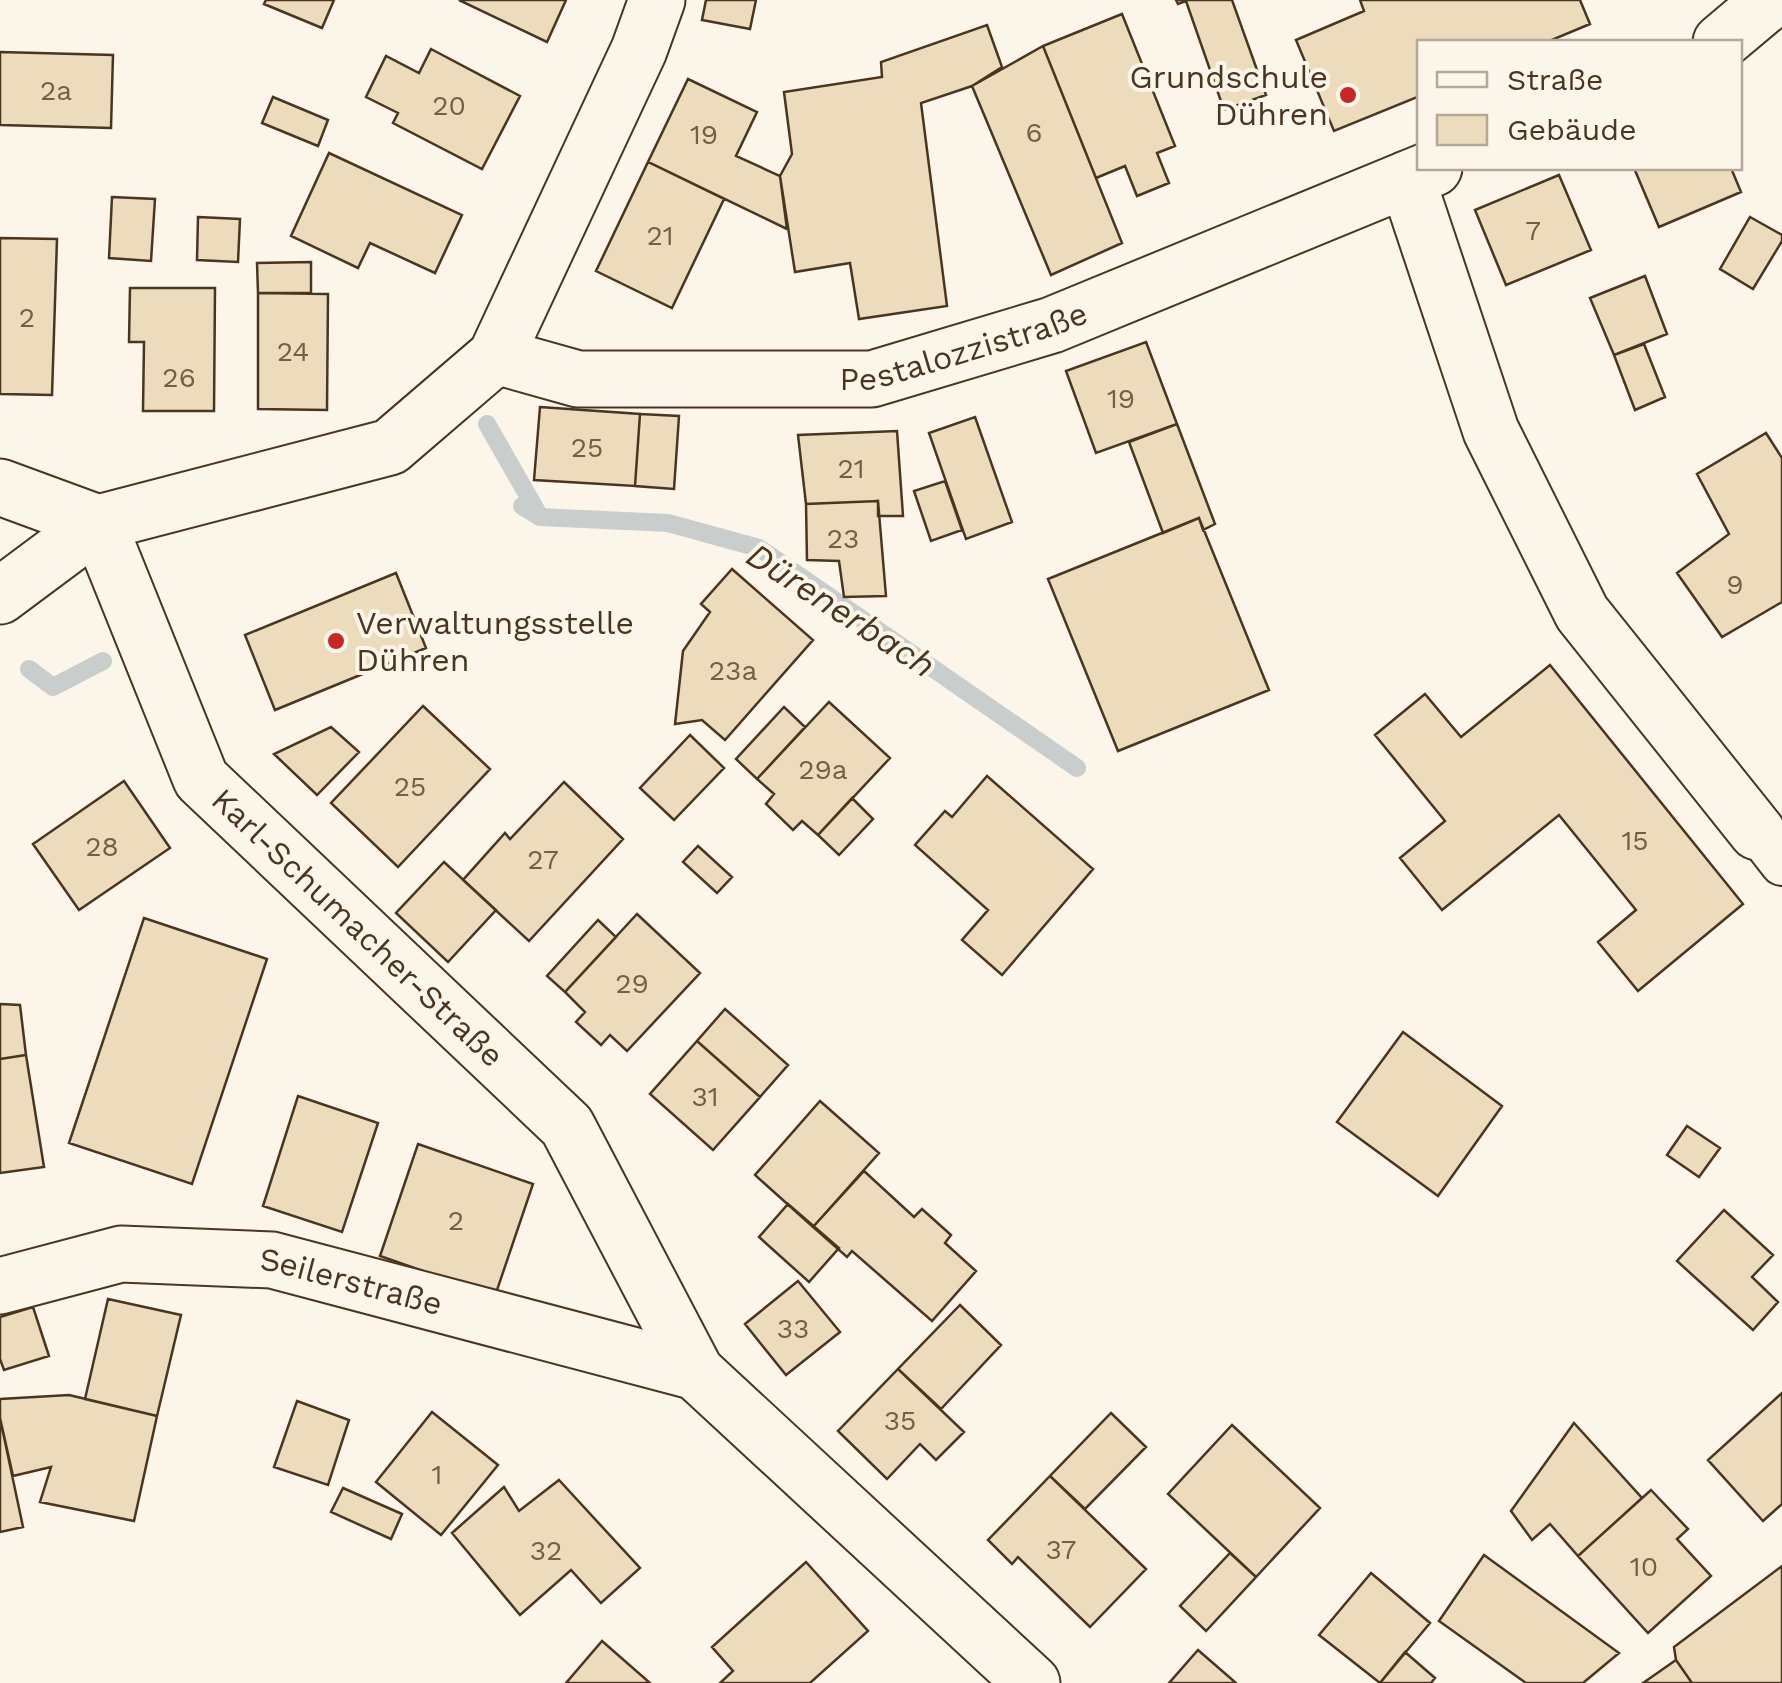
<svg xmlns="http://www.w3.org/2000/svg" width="1782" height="1683" font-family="'Work Sans',sans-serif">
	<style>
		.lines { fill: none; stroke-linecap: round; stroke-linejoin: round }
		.stream { stroke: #c9cecd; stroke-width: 18 }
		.building { fill: #ecdcbc; stroke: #4a3520; stroke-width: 2.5 }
		.pedestrian-casing { stroke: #4a3520; stroke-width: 46 }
		.minor-casing { stroke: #4a3520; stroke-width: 59 }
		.pedestrian { stroke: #fbf6e9; stroke-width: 42 }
		.minor { stroke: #fbf6e9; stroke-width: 55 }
		.poi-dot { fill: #c62828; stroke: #fbf6e9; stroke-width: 4 }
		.labels { text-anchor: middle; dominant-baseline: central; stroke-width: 8; stroke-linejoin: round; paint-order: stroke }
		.number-label { font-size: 28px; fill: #725f47 }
		.poi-label { font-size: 32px; fill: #4a3520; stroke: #fbf6e9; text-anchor: end }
		.street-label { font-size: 32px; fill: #4a3520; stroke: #fbf6e9 }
		.water-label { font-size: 35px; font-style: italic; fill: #4a3520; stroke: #fbf6e9 }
	</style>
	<rect width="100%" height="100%" fill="#fbf6e9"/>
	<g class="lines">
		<path class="stream" d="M487 424 539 515
			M522 506 540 517 668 523 759 548 1077 768
			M29 669 53 687 103 661"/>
	</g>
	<path class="building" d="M266 0H334L322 28 264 4Z
		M459 0H566L547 42Z
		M706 0H756L750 29 702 20Z
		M1176 0H1232L1266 95 1224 110 1186 1 1178 4Z
		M1360 0H1580L1590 24 1547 42H1420V96L1334 131 1296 40 1364 11Z
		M1122 14 1175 146 1157 153 1169 183 1137 196 1125 166 1096 178 1043 46Z
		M987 25 1002 67 972 86 921 103 947 306 859 319 850 263 795 272 780 176 792 154 784 92 882 77 881 62Z
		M1043 46 1122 243 1051 275 972 86Z
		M431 49 520 96 482 169 393 123 398 113 366 97 386 56 419 73Z
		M0 52 113 55 111 128 0 125Z
		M688 79 757 112 736 156 780 176 787 229 648 162Z
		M273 97 328 120 318 146 262 123Z
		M329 153 462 215 435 273 370 243 358 268 291 236Z
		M648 162 724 199 672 308 596 271Z
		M1634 168H1731L1741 192 1659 227Z
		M1559 175 1591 250 1506 285 1475 210Z
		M112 197 155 199 151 261 109 258Z
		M198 217 240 219 238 262 197 260Z
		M1750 217 1782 235V241L1753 289 1720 269Z
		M0 238 57 239 52 395 0 394Z
		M311 262V293H258L257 263Z
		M1645 276 1667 334 1614 355 1590 298Z
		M130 288H215L214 411H143L144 342H129Z
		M258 293 328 294 327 410 258 409Z
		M1146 342 1177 424 1096 453 1066 371Z
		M1644 344 1665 397 1635 410 1614 355Z
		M540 407 640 414 635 486 534 480Z
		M640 414 679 416 674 489 635 486Z
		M975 417 1012 522 966 539 929 433Z
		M1177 424 1215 524 1203 530 1199 518 1163 533 1129 442Z
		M897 431 903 516H878V501L806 504 798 435Z
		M1766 433 1782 458V602L1722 637 1677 573 1729 534 1697 474Z
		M945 481 962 530 931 541 914 491Z
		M878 501 886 596 844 597 839 561 807 560 806 504Z
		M1199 518 1269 690 1118 751 1048 579Z
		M732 569 813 640 725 740 702 720 675 724 683 651 710 612 701 604Z
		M396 573 426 648 275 710 245 635Z
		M1550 665 1743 904 1638 991 1598 942 1636 910 1559 815 1442 910 1400 858 1445 821 1375 735 1425 694 1461 737Z
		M829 702 890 758 818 835 802 821 793 830 766 804 774 794 757 779Z
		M423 706 490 769 398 867 331 803Z
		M784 707 805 727 757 779 736 759Z
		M331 727 359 752 317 795 274 754Z
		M690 735 724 768 674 820 640 788Z
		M987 776 1093 869 1002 975 962 940 988 910 915 845 945 811 952 817Z
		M124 781 170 848 79 910 33 844Z
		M564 782 623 839 529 941 463 880 505 833 510 839Z
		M852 798 873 819 839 855 818 835Z
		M698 846 732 877 717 893 683 862Z
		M444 862 496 910 448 962 396 913Z
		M637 914 700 973 627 1051 610 1035 601 1045 576 1022 585 1012 565 992Z
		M144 918 267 959 192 1184 69 1143Z
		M598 920 616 937 565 992 547 976Z
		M0 1004 20 1005 26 1055 0 1059Z
		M725 1009 788 1065 760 1097 697 1041Z
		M1403 1032 1502 1106 1438 1196 1337 1122Z
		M697 1041 760 1097 713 1150 650 1094Z
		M26 1055 44 1167 0 1173V1059Z
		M298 1096 378 1123 342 1232 263 1206Z
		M820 1101 879 1153 813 1227 755 1175Z
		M1687 1126 1720 1148 1699 1177 1667 1155Z
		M418 1144 533 1184 495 1296 380 1256Z
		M864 1171 914 1217 922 1209 951 1235 945 1243 976 1271 932 1321 852 1251 847 1257 813 1227Z
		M788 1204 839 1248 809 1282 759 1237Z
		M1724 1210 1773 1255 1752 1277 1778 1302 1753 1330 1677 1261Z
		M798 1281 840 1332 786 1375 745 1324Z
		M108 1299 181 1315 157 1416 85 1399Z
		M960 1305 1001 1345 941 1409 898 1369Z
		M33 1307 49 1356 4 1370 0 1359V1317Z
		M898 1369 964 1432 936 1460 920 1444 887 1479 838 1431Z
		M1782 1393V1504L1763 1521 1708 1460Z
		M69 1395 157 1416 134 1521 40 1502 51 1467 13 1476 0 1418V1399Z
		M297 1401 349 1420 328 1485 274 1467Z
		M432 1412 498 1465 441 1535 376 1482Z
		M1111 1413 1146 1447 1085 1509 1050 1476Z
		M0 1418 23 1527 0 1532Z
		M1574 1423 1642 1498 1578 1556 1550 1524 1532 1540 1511 1511Z
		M1232 1425 1320 1508 1256 1577 1168 1494Z
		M1050 1476 1146 1569 1090 1627 1018 1557 1012 1564 988 1540Z
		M559 1480 640 1568 601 1603 571 1570 520 1615 452 1533 504 1487 519 1511Z
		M343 1488 402 1514 391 1539 331 1512Z
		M1651 1490 1688 1529 1677 1539 1711 1576 1648 1633 1578 1556Z
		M1230 1553 1256 1577 1206 1631 1180 1606Z
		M1484 1555 1619 1653 1583 1683H1526L1439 1621Z
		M806 1562 868 1631 810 1683H720L733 1671 712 1647Z
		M1782 1566V1683H1692L1676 1660 1674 1647Z
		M1371 1573 1430 1623 1380 1683 1319 1635Z
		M602 1641 650 1683H566Z
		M1198 1650 1236 1683H1169Z
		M1405 1652 1435 1678 1431 1683H1380Z
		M1676 1660 1692 1683H1643Z"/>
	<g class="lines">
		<g class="pedestrian-casing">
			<path id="pedestrian" d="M1757 832 1782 864"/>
		</g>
		<g class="minor-casing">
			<g id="minor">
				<path d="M1721 42 1771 0"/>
				<path d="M1407 179 1491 431 1582 613 1757 832"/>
				<path id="s1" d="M496 356 578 379H872L1052 325 1434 168"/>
				<path d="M0 487 98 523"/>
				<path id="s2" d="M98 523 201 779 567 1126 696 1372 1032 1683"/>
				<path d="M0 596 98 523 390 447 496 356 639 50 657 0"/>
				<path id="s3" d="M0 1286 121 1254 272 1260 696 1372"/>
			</g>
		</g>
		<use href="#pedestrian" class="pedestrian"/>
		<use href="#minor" class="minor"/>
	</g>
	<g class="poi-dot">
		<circle cx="1348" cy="95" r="10"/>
		<circle cx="336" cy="641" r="10"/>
	</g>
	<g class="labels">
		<g class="number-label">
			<text x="56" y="90">2a</text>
			<text x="449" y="105">20</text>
			<text x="1034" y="132">6</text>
			<text x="704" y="134">19</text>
			<text x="1533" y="230">7</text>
			<text x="660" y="235">21</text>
			<text x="27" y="317">2</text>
			<text x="293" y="351">24</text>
			<text x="179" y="377">26</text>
			<text x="1121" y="398">19</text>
			<text x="587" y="447">25</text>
			<text x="851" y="468">21</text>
			<text x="843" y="538">23</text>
			<text x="1735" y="584">9</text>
			<text x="733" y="670">23a</text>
			<text x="823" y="769">29a</text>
			<text x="410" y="786">25</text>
			<text x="1635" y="840">15</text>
			<text x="102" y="846">28</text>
			<text x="543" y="859">27</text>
			<text x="632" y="983">29</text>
			<text x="705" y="1096">31</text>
			<text x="456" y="1220">2</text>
			<text x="793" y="1328">33</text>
			<text x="900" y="1420">35</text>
			<text x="437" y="1474">1</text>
			<text x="1061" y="1549">37</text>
			<text x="546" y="1550">32</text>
			<text x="1644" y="1566">10</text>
		</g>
		<g class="poi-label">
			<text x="1328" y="77">Grundschule<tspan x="1328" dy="37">Dühren</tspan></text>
			<text x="356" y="623" text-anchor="start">Verwaltungsstelle<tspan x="356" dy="37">Dühren</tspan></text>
		</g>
		<g class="street-label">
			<text stroke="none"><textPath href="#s1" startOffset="475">Pestalozzistraße</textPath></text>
			<text stroke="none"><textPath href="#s2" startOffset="492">Karl-Schumacher-Straße</textPath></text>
			<text stroke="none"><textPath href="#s3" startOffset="358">Seilerstraße</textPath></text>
		</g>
		<g class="water-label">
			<text transform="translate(841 610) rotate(33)">Dürenerbach</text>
		</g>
	</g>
	<rect x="1417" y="40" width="325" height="130" fill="#fbf6e9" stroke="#b4a999" stroke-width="2.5"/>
	<rect x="1437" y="72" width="50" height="15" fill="#fbf6e9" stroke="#b4a999" stroke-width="2.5"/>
	<text x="1507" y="90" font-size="30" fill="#4a3520">Straße</text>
	<rect x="1437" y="115" width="50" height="30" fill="#ecdcbc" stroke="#b4a999" stroke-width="2.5"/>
	<text x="1507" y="140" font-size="30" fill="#4a3520">Gebäude</text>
</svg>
